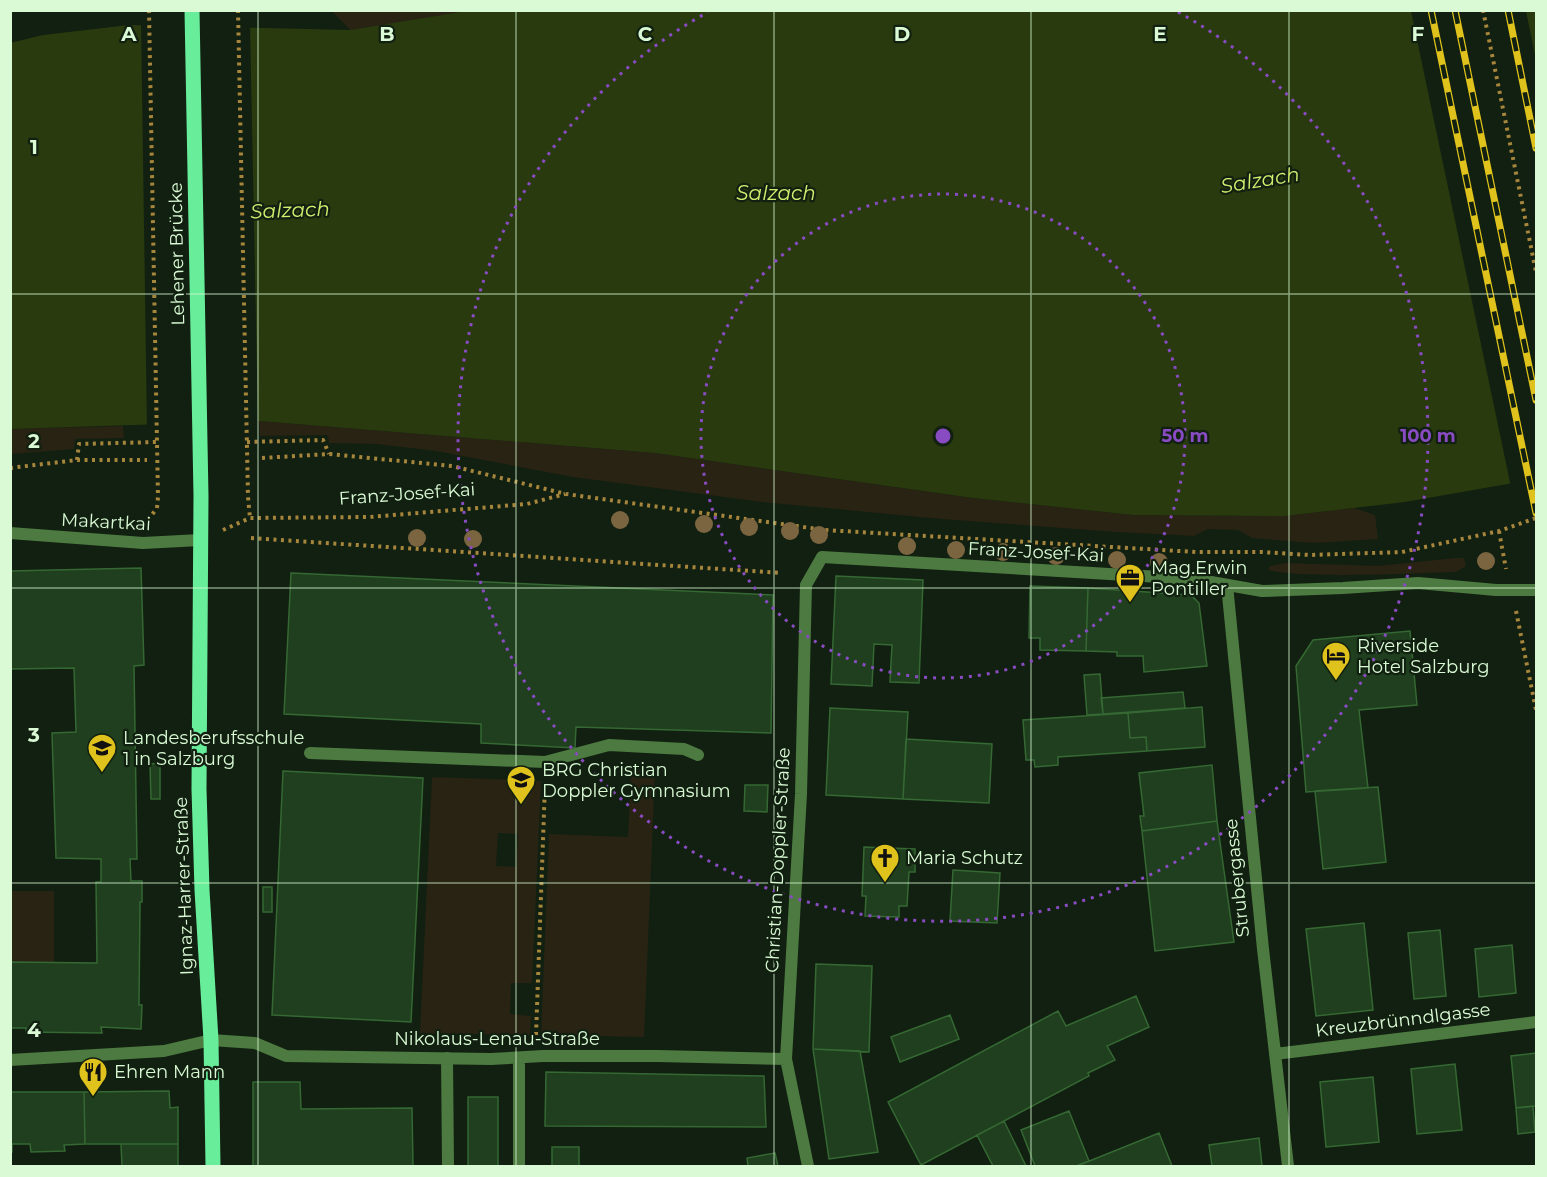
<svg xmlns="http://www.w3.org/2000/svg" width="1547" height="1177" font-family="Montserrat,sans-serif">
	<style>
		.green { fill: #292313; fill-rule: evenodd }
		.water { fill: #293a0f }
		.pier { fill: #112010 }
		.building { fill: #1f3f1e; stroke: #356833; stroke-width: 1.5 }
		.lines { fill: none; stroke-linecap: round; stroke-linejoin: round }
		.path { stroke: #a6853c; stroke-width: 4; stroke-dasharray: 3 4.5; stroke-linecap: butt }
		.service { stroke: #4c7a40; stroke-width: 12 }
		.minor { stroke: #4c7a40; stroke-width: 12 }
		.primary { stroke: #68ed9a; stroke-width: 15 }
		.rail-casing { stroke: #dfc21b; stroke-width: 7 }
		.rail { stroke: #112010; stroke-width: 4.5; stroke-dasharray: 14; stroke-linecap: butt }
		.tree { fill: #7b6541 }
		.grid { fill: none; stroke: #d9fad4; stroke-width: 1.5; stroke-opacity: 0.55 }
		.ring { fill: none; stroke: #894bc2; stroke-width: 3; stroke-dasharray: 3 6 }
		.labels { text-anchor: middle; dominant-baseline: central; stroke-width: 4.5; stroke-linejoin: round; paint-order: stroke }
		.street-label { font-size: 18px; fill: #d9fad4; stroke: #112010 }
		.poi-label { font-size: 18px; fill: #d9fad4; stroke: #112010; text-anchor: start }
		.water-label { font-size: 20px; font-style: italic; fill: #d2ee6e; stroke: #112010 }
		.grid-label { font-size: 20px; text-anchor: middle; font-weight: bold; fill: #d9fad4; stroke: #112010; stroke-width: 4.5; stroke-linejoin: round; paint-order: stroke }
		.centre { fill: #894bc2; stroke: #112010; stroke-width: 3 }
		.ring-label { font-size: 18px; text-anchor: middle; font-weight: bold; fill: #894bc2; stroke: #112010; stroke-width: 4.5; stroke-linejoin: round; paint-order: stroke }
	</style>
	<rect width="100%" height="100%" fill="#112010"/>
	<path class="green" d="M332 11H473L350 30Z
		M259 421 655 453 973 498 1133 515 1285 516 1354 508 1375 515 1378 539 1315 543 1252 538 1238 530 1208 529 1194 536 1116 532 942 519 762 502 573 477 436 451 377 444 329 443 328 435 260 436Z
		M123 426 124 438 75 439 74 449 11 454 10 429Z
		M1455 558H1464L1466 566 1456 572C1417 573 1378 575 1339 575 1315 574 1292 575 1268 570L1270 566 1286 563 1378 566Z
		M631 770 655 771 644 1037 541 1035 549 834 628 837Z
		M432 777 541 781 532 983H511L510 1014 531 1016 530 1035 420 1033ZM498 833 518 834 516 867 496 866Z
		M11 891H54V963L11 962Z"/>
	<path class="water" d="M473 10 1536 11V479L1405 502 1285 516 1133 515 973 498 655 453 259 421 11 429 10 43 43 35 129 25 350 30Z"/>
	<path class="pier" d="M1411 11H1526L1536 60V482L1511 487Z
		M141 22 250 25 258 424 147 428Z"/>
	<path class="building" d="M141 568 144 665 134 666 137 859H130L131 881H142V902H140L139 1005H142L141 1029 101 1027 102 1033 26 1032V1028H10V962L97 963 96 882H101V859L56 858 52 733 76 732 74 668 10 669V571Z
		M291 573 773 595 771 733 576 727 575 748 481 743V724L284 714Z
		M836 576 923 580 919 683 890 682 892 645 874 644 872 686 831 684Z
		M1030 586 1088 588 1086 651 1040 650V638H1029Z
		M1088 588 1191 595 1199 603 1207 666 1144 672 1143 656H1117V652L1086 651Z
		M1410 631 1417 705 1359 710 1368 788 1306 792 1296 666 1313 640Z
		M1100 674 1103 714 1087 715 1084 675Z
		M1183 692 1185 708 1103 714 1101 698Z
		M1202 707 1205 747 1147 751 1146 737 1130 738 1128 713Z
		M830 708 908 712 903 799 826 795Z
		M1128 713 1130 738 1146 737 1147 751 1058 757V765L1035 767 1034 760H1026L1023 720Z
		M906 739 992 744 989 803 903 799Z
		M160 763V799H151L150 764Z
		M1212 765 1217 821 1142 831 1140 816H1144L1139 773Z
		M283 771 423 778 411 1022 272 1015Z
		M745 785H768L767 812 744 811Z
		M1378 787 1386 862 1323 869 1315 791Z
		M1217 821 1234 942 1155 951 1142 831Z
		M864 847 915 849V872H909L907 906H899V917L865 916 866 896H862Z
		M953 870 1000 873 997 923 950 921Z
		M263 887H272V912H263Z
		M1364 923 1373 1010 1316 1016 1306 929Z
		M1440 930 1446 996 1414 999 1408 933Z
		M1512 945 1516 993 1479 997 1475 949Z
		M816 964 872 966 869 1052 813 1049Z
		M1136 996 1149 1027 1107 1046 1115 1060 1088 1073 1089 1076 921 1165 888 1102 1058 1011 1066 1026Z
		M950 1015 959 1039 900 1062 891 1037Z
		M813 1049 860 1051 878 1152 829 1159Z
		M1536 1053V1106L1516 1108 1511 1056Z
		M1455 1064 1462 1130 1417 1134 1411 1069Z
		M546 1072 764 1076 766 1127 545 1126Z
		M1373 1077 1379 1142 1326 1147 1320 1082Z
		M253 1082H300L301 1109 412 1108 413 1166H253Z
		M169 1091 170 1108 178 1107V1144H85L84 1092Z
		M10 1092H84L85 1144 64 1145 65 1151 31 1152 30 1144H12V1152H10Z
		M468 1097H498V1166H468Z
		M1533 1106 1535 1132 1518 1134 1516 1108Z
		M1069 1111 1089 1161 1076 1166H1035L1021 1130Z
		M1004 1121 1026 1166H993L977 1135Z
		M1159 1133 1172 1166H1077Z
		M1259 1138 1262 1166H1212L1209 1145Z
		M121 1144H178V1166H122Z
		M552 1147H579V1166H552Z
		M775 1153 778 1166H748L747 1158Z"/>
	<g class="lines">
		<path class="path" d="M238 10 248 497 250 518
			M1483 10 1536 272
			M247 442 323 440 329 454
			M262 458 329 454 452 466 566 494 825 530 1196 552H1261L1310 555 1402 552 1499 531 1536 518
			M77 460 79 444 156 442
			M10 468 77 460H147
			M148 520 157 508 158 497 149 10
			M223 530 250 518 369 517 527 504 565 494
			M1499 531 1506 569
			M251 538 781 573
			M1516 611 1536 710
			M536 1035 545 784"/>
		<path class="service" d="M10 533 143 543 200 540
			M310 753 545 762 609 745 684 749 698 755
			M447 1058 448 1166"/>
		<path class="minor" d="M1227 585 1263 949 1288 1166
			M1275 1054 1536 1022
			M519 1058V1166
			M10 1060 164 1051 211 1040 255 1043 286 1056 491 1059 543 1056H658L786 1059
			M808 1166 786 1059 801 794 806 585 822 557 1194 579 1262 591 1343 588 1418 583 1496 590H1535"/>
		<path class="primary" d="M192 10 201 496 199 789 202 890 211 1040 213 1166"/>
		<g class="rail-casing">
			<path id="rail" d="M1431 10 1536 513
				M1455 10 1536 400
				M1508 10 1536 148"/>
		</g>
		<use href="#rail" class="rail"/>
	</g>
	<g class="tree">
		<circle cx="620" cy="520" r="9"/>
		<circle cx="704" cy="524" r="9"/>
		<circle cx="749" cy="527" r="9"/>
		<circle cx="790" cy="531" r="9"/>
		<circle cx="819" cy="535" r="9"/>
		<circle cx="417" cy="538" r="9"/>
		<circle cx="473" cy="539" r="9"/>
		<circle cx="907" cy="546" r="9"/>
		<circle cx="956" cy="550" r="9"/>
		<circle cx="1003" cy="552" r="9"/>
		<circle cx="1056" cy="556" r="9"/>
		<circle cx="1117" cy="560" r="9"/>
		<circle cx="1486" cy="561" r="9"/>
		<circle cx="1159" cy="562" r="9"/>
	</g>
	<path class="grid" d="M258 10V1166M516 10V1166M774 10V1166M1031 10V1166M1289 10V1166M10 294H1536M10 588H1536M10 883H1536"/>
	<g class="ring">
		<circle cx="943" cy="436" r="242"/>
		<path d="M1178 12A485 485 0 1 1 708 12"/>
	</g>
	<defs>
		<g id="office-pin" transform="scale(1.5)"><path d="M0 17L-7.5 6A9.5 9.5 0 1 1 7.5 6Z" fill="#dfc21b" stroke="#112010"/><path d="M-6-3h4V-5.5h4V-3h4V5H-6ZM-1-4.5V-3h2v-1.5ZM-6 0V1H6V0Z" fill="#111"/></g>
		<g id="hotel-pin" transform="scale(1.5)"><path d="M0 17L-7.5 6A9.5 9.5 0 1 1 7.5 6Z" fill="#dfc21b" stroke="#112010"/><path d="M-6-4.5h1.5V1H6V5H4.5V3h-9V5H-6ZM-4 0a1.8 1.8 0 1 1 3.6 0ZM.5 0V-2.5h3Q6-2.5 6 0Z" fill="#111"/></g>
		<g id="school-pin" transform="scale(1.5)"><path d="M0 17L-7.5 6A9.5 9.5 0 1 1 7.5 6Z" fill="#dfc21b" stroke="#112010"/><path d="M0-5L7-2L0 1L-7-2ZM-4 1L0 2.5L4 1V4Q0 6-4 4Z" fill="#111"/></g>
		<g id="church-pin" transform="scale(1.5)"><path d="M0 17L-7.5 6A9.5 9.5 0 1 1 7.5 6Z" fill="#dfc21b" stroke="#112010"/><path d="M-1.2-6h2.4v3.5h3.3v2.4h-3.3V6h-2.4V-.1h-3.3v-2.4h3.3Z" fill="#111"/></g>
		<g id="restaurant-pin" transform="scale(1.5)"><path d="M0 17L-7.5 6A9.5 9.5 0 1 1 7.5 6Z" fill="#dfc21b" stroke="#112010"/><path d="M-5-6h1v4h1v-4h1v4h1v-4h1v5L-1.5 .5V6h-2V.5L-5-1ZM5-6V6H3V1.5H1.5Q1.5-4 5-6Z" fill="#111"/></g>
	</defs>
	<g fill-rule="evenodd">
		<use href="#office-pin" x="1130" y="578"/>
		<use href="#hotel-pin" x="1336" y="656"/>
		<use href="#school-pin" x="102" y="748"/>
		<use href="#school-pin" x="521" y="780"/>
		<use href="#church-pin" x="885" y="858"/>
		<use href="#restaurant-pin" x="93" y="1072"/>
	</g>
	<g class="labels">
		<g class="street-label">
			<text transform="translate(177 254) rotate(-91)">Lehener Brücke</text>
			<text transform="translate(407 494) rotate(-4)">Franz-Josef-Kai</text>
			<text transform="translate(106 522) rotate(3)">Makartkai</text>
			<text transform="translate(1036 552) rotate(3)">Franz-Josef-Kai</text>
			<text transform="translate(778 860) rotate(-87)">Christian-Doppler-Straße</text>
			<text transform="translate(1237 878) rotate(-96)">Strubergasse</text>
			<text transform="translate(184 886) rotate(-92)">Ignaz-Harrer-Straße</text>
			<text transform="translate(1403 1020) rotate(-7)">Kreuzbrünndlgasse</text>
			<text x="497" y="1039">Nikolaus-Lenau-Straße</text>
		</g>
		<g class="poi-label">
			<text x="1151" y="568">Mag.Erwin<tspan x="1151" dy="21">Pontiller</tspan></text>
			<text x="1357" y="646">Riverside<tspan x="1357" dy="21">Hotel Salzburg</tspan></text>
			<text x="123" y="738">Landesberufsschule<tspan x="123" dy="21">1 in Salzburg</tspan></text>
			<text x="542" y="770">BRG Christian<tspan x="542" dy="21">Doppler Gymnasium</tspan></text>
			<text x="906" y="858">Maria Schutz</text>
			<text x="114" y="1072">Ehren Mann</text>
		</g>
		<g class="water-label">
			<text transform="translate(1260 180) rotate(-9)">Salzach</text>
			<text x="776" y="193">Salzach</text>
			<text transform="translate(290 210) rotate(-2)">Salzach</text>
		</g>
	</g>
	<g class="grid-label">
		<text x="129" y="41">A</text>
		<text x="387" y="41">B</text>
		<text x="645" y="41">C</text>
		<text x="902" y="41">D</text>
		<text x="1160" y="41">E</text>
		<text x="1418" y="41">F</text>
		<text x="34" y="154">1</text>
		<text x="34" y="448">2</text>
		<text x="34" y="742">3</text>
		<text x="34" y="1037">4</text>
	</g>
	<circle cx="943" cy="436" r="9" class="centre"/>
	<g class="ring-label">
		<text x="1185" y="442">50 m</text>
		<text x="1428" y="442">100 m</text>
	</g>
	<rect width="1547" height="1177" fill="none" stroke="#d9fad4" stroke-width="24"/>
</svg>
